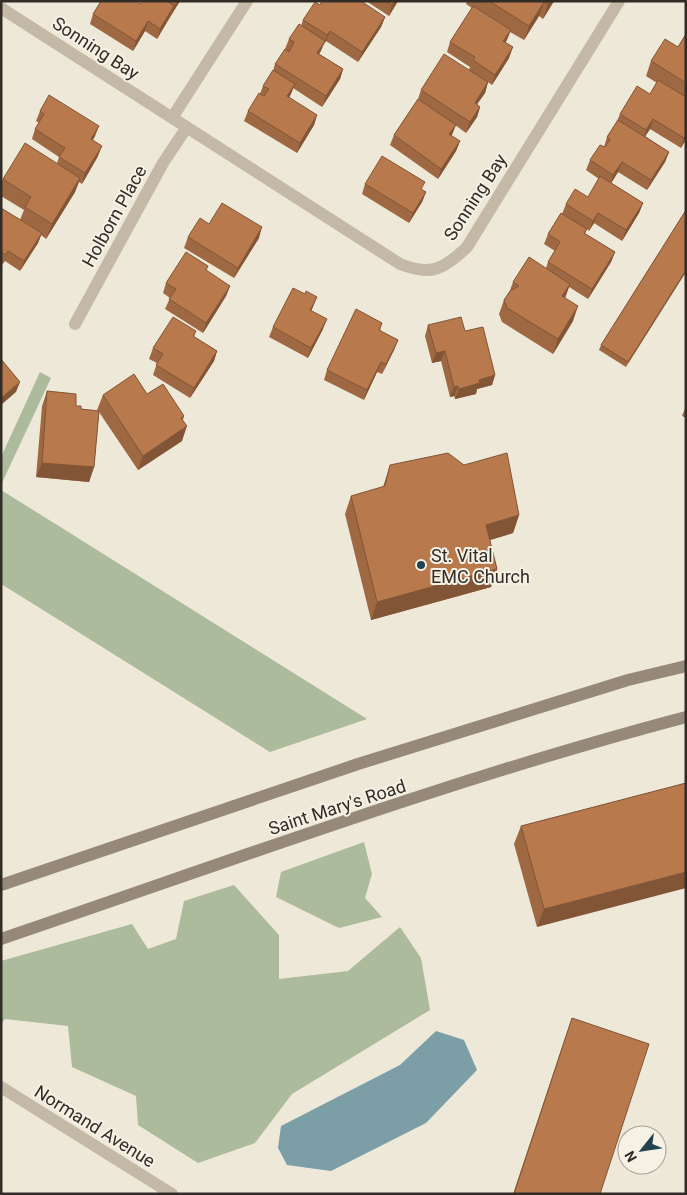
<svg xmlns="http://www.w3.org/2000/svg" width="687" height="1195" font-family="Roboto,sans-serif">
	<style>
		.green { fill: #abbb9b }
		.water { fill: #7c9ea7 }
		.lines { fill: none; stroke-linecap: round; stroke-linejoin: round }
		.street { stroke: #c4b9a7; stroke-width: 12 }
		.secondary { stroke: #978979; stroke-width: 12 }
		.wall { fill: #9e6842 }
		.shaded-wall { fill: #815536 }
		.building { fill: #b8794d; stroke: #815536 }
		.poi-dot { fill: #21444e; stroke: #f6f1e5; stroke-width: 2 }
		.labels { text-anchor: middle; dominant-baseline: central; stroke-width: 4; stroke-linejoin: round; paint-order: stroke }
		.street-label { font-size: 18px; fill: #322c27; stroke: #f6f1e5 }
		.poi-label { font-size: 18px; fill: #322c27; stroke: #f6f1e5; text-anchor: start }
	</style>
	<rect width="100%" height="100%" fill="#eee8d9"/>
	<path class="green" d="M40 372 51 378 1 485V457Z
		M1 490 46 518 367 719 270 752 35 605 1 584Z
		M364 842 372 874 365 898 382 917 339 928 276 897 281 872Z
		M234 885 279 935V979L348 971 400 927 421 958 430 1010 292 1094 255 1143 198 1163 138 1125 136 1096 72 1067 68 1026 5 1019 1 1024V961L132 924 148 949 176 939 184 901Z"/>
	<path class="water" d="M436 1031 464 1040 477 1070 426 1123 331 1171 287 1165 278 1148 281 1126 400 1065Z"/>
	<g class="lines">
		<path class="street" d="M1 8 400 264C431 276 443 270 467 247L619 1
			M172 118 247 1
			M75 324 163 163 187 127
			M1 1087 172 1194"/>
		<path class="secondary" d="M1 885 358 764 628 680 686 666
			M1 939C228 862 454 778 686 717"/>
	</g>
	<path class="wall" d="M142 1H180L157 39 145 31 133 51 90 24 93 14 140 4Z
		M366 1H398L389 16Z
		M467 1H554L543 19 539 16 524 40 510 32 505 43 509 58 492 85 488 82 485 93 477 104 480 107 477 117 466 133 455 125 451 136 460 141 456 151 438 179 390 145 394 135 418 99 421 90 469 70 470 67 447 52 450 42 472 8 466 4Z
		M320 5 385 17 381 27 358 62 326 41 323 45 319 54 343 69 340 79 322 107 293 88 289 98 317 115 314 125 297 153 244 121 248 111 260 94 263 86 273 71 275 64 285 49 289 39 301 26 303 20Z
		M686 32V139L681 148 650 129 645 136 669 152 665 162 647 190 618 172 611 183 643 203 639 213 622 241 594 223 589 231 587 229 585 234 615 252 611 262 588 299 569 287 565 298 573 321 553 354 502 322 499 314 504 300 509 293 513 282 546 268 548 262 555 251 544 244 548 234 562 214 566 204 588 197 599 179 586 170 590 160 604 147 607 137 617 121 620 114 650 94 657 83 646 76 651 61 678 47 685 35Z
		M40 111 95 136 93 140 98 156 82 184 79 182 75 192 46 239 41 235 38 243 20 271 5 261 2 265H1V208L20 220 24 210 1 196V183L3 179 57 163 59 157 32 139 35 129 39 123 36 121Z
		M365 184 422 190 426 192 422 202 409 223 362 194Z
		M686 210 626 367 599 350 601 345Z
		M209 224 259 238 234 278 184 248 188 237Z
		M207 271 230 286 226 296 203 333 165 309 170 298 163 293 166 283Z
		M313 307 311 311 323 329 308 358 269 337 273 327Z
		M382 323 380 331 398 340 394 350 382 374 377 372 364 400 324 380 327 370Z
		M428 325 465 331 495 375 492 385 477 389 476 394 455 399 454 396 450 397 441 361 432 363 425 336Z
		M196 331 194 337 217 351 214 361 190 398 153 375 157 363 149 359 153 348Z
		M47 391 76 406 81 409 98 411 97 410 103 395 147 394 184 416 183 420 182 441 138 470 99 412 94 467 89 482 36 477 42 406Z
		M686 406V418L682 416Z
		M390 465 519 515 513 533 490 540 497 569 491 587 371 620 345 514 351 496 383 487Z
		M686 783 537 927 514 844 521 826Z
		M572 1018 600 1194H513L564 1041Z"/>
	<path class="shaded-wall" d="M177 1H180L171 15 175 5Z
		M395 1H398L389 16 392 5Z
		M550 1H554L543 19 548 4Z
		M544 2 539 16 524 40 529 26Z
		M174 6 170 16 157 39 160 29Z
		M385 17 381 27 358 62 362 52Z
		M148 21 145 31 133 51 136 41Z
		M511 30 507 40 499 51 503 41Z
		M330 31 326 41 324 45 327 35Z
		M325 41 321 51 313 63 317 53Z
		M513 47 509 58 492 85 495 75Z
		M343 69 340 79 322 107 326 96Z
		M488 82 485 93 471 113 475 103Z
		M295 84 291 94 284 106 287 96Z
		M480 107 477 117 466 133 470 122Z
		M317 115 314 125 297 153 300 143Z
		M653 119 650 129 643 140 646 130Z
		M456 125 452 135 445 144 449 134Z
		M99 126 95 136 87 149 91 139Z
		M686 135V139L681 148 684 138Z
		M460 141 456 151 438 179 441 169Z
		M102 146 98 156 82 184 85 173Z
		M669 152 665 162 647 190 651 180Z
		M622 162 618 172 610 185 613 175Z
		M80 178 75 192 46 239 52 224Z
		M426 192 422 202 409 223 413 213Z
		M643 203 639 213 622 241 626 230Z
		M598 213 594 223 589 231 593 221Z
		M262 227 259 238 234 278 238 268Z
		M42 233 38 243 20 271 24 261Z
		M615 252 611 262 588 299 592 289Z
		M686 270V272L626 367 628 362Z
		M570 284 565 298 562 296Z
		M230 286 226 296 203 333 206 323Z
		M317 297 313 307 306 320 310 310Z
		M578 306 573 321 553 354 558 339Z
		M327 319 323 329 308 358 311 348Z
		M398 340 394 350 382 374 386 364Z
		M217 351 214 361 190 398 194 388Z
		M445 351 441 361 432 363 436 353Z
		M381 362 377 372 364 400 367 390Z
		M495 375 492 385 477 389 476 394 455 399 459 389 479 380Z
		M20 382 16 392 1 405V398Z
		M458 386 454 396 450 397 454 387Z
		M187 426 182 441 138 470 143 456Z
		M42 463 94 467 89 482 36 477Z
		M519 515 513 533 480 543 486 525Z
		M497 569 491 587 371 620 377 602Z
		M686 872V888L537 927 544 909Z"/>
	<path class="building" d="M101 1H136L140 4 142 1H167L174 6 160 29 148 21 136 41 93 14Z
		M169 1H177L175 5Z
		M322 1H361L385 17 362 52 330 31 327 35 303 20 315 2 320 5Z
		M386 1H395L392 5Z
		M489 1H550L548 4 544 2 529 26Z
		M473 6 511 30 503 41 513 47 495 75 473 60 475 57 450 42Z
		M299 24 325 41 317 53 343 69 326 96 275 64 285 49 289 52 294 42 289 39Z
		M686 34V83L651 61 665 39 678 47Z
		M444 54 488 82 475 103 480 107 470 122 421 90Z
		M273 70 295 84 287 96 317 115 300 143 248 111 259 93 264 96 269 89 263 86Z
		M658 80 686 97V135L684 138 653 119 646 130 620 114 637 86 650 94Z
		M49 95 99 126 91 139 102 146 85 173 59 157 65 148 35 129 44 114 40 111Z
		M418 99 456 125 449 134 460 141 441 169 394 135Z
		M618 120 669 152 651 180 622 162 613 175 590 160 600 145 605 147 610 139 607 137Z
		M25 143 80 178 52 224 25 207 31 197 3 179Z
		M382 156 425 182 421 189 426 192 413 213 365 184Z
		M600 176 643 203 626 230 598 213 593 221 566 204 575 189 588 197Z
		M222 203 262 227 238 268 188 237 200 218 209 224Z
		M1 208 42 233 24 261 8 251 6 255 1 252Z
		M686 210V270L628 362 601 345Z
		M561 213 587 229 584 233 615 252 592 289 548 262 560 242 548 234Z
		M186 252 208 266 206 270 230 286 206 323 169 299 176 289 166 283Z
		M529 257 570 284 562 296 578 306 558 339 507 308 504 300 510 291 519 286 513 282Z
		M293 288 305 294 306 291 317 297 310 310 327 319 311 348 273 327Z
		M356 309 382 323 379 330 398 340 386 364 381 362 367 390 327 370Z
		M173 317 196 331 193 336 217 351 194 388 156 365 163 354 153 348Z
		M461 317 465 331 483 327 495 375 479 380 480 383 459 389 458 386 454 387 445 351 436 353 428 325Z
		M1 359 20 382 1 398Z
		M134 374 147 394 163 384 184 416 181 418 187 426 143 456 103 395Z
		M47 391 76 394V406H81V409L99 411 94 467 42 463Z
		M448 453 464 465 507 453 519 515 486 525 497 569 377 602 351 496 385 486 390 465Z
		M686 783V872L544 909 521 826Z
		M572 1018 649 1044 600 1194H514Z"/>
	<circle class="poi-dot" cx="421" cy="565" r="5"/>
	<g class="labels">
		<g class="street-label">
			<text transform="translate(96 48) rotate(33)">Sonning Bay</text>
			<text transform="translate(475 197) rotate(-57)">Sonning Bay</text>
			<text transform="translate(114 216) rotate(-61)">Holborn Place</text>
			<text transform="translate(337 807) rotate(-18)">Saint Mary's Road</text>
			<text transform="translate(95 1126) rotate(32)">Normand Avenue</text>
		</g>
		<g class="poi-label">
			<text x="431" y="555">St. Vital<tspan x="431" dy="21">EMC Church</tspan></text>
		</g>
	</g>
	<rect width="687" height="1195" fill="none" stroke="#322c27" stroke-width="5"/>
	<g transform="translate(642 1150) rotate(240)"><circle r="24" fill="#f6f1e5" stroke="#a8a299"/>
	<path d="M0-4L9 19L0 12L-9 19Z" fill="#21444e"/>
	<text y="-8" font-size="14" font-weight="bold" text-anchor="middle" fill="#322c27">N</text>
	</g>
</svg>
